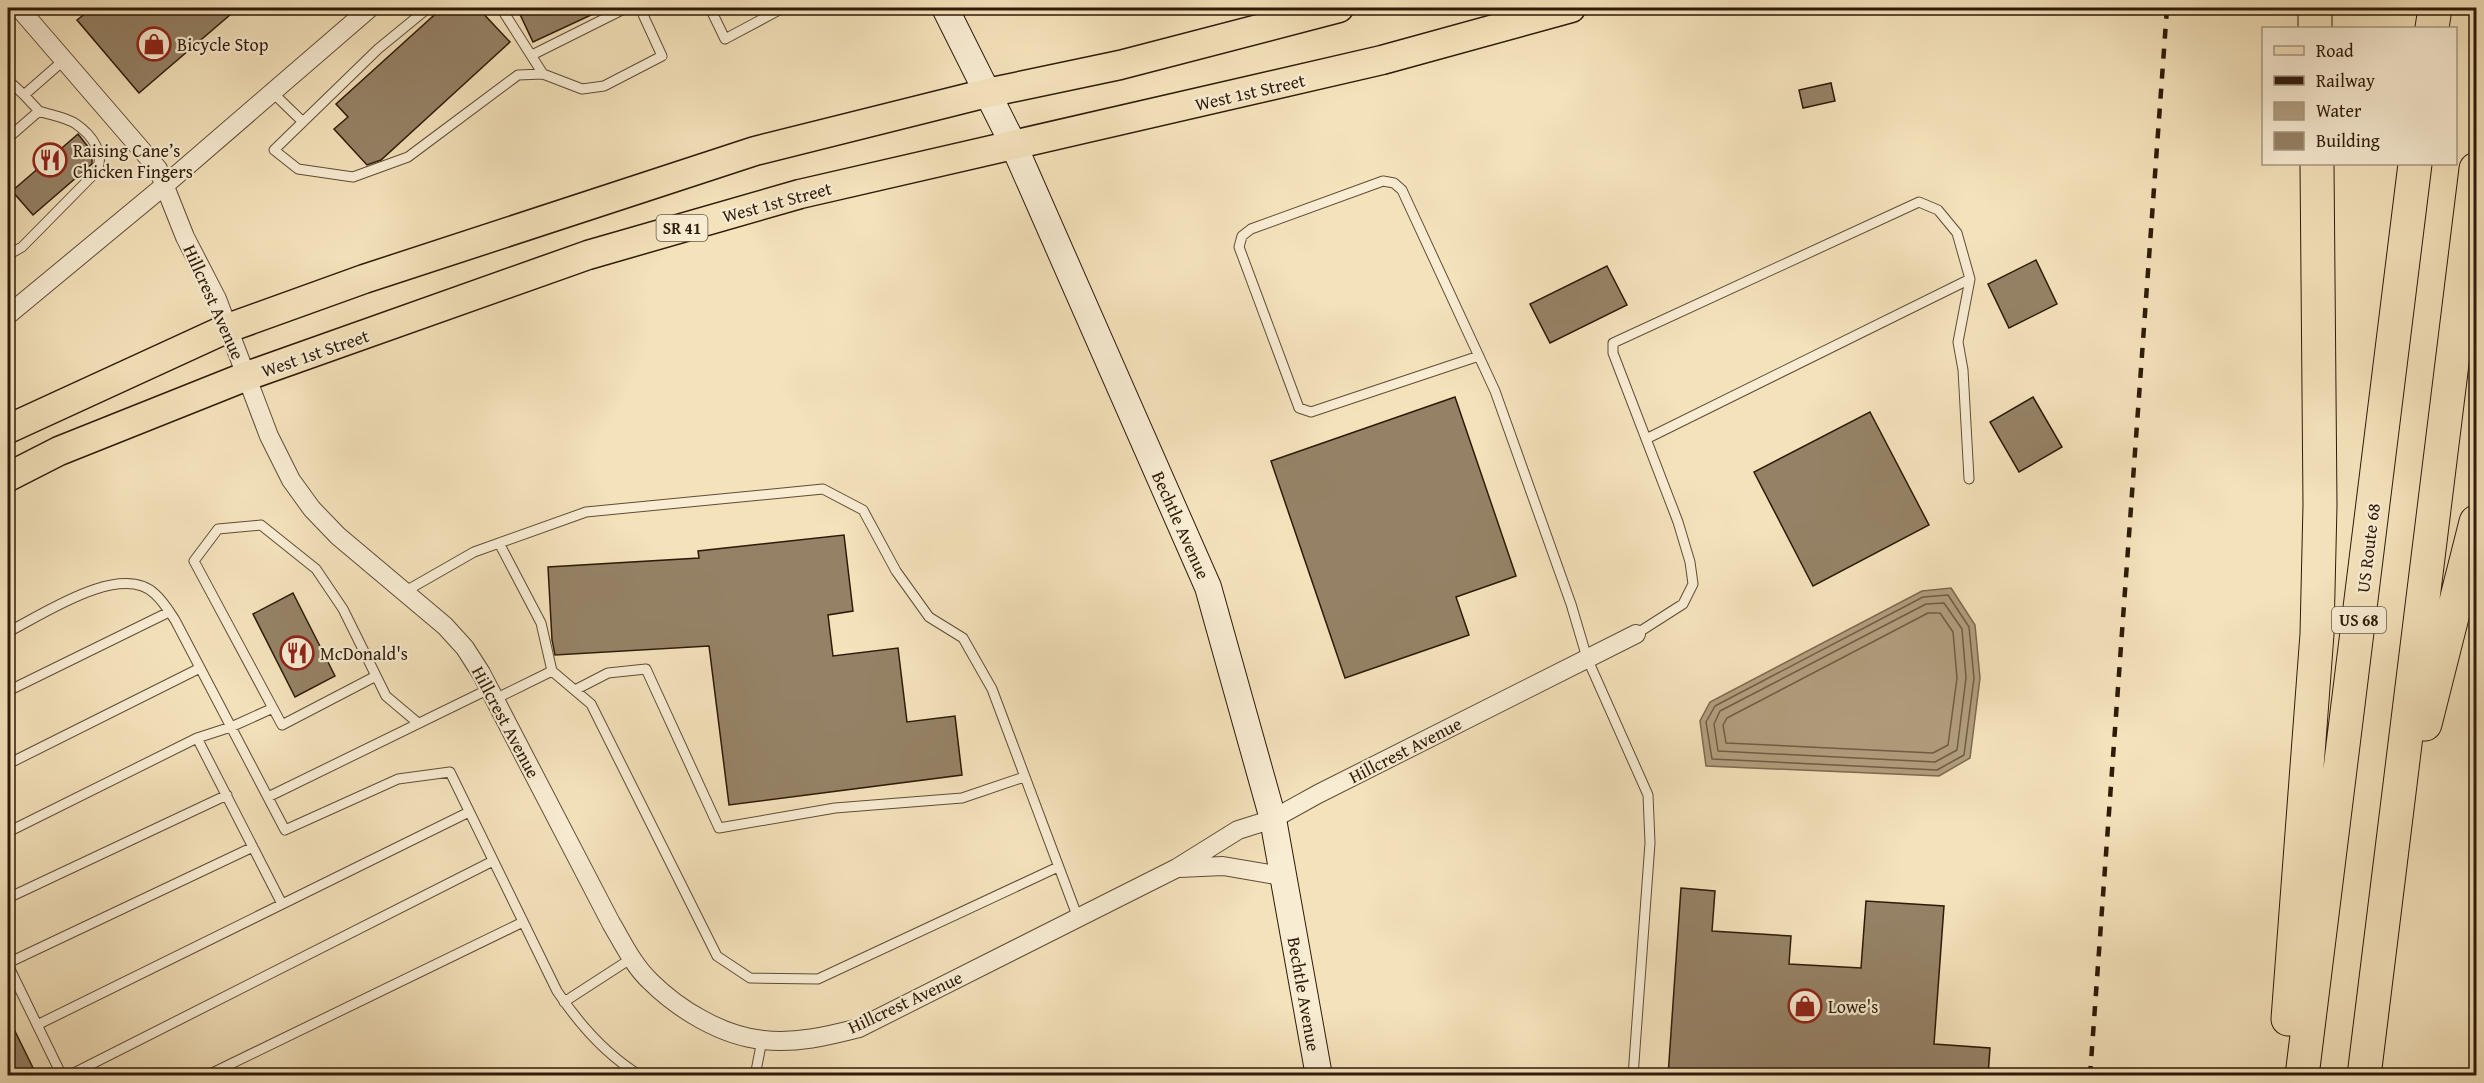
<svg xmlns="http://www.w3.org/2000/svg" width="2484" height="1083" font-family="'Gentium Book Plus',serif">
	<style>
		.water { fill: #b19e7e; stroke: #7d694f; stroke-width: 1.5 }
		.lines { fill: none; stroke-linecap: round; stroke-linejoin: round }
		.shore { stroke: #705c44; stroke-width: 1.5 }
		.building { fill: #958266; stroke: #2e1a09; stroke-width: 1.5 }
		.lane-casing { stroke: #604c36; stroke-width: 11 }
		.street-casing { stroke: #604c36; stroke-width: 20 }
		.secondary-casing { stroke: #2e1a09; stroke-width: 28 }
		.primary-casing { stroke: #2e1a09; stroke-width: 31 }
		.highway-casing { stroke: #2e1a09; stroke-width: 35 }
		.lane { stroke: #f8ecd3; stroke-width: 9 }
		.street { stroke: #f8ecd3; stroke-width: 18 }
		.secondary { stroke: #f8ecd3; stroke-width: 26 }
		.primary { stroke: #f4e2bb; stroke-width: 28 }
		.highway { stroke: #f4e2bb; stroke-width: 33 }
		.rail { stroke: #2e1a09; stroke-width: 4.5; stroke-dasharray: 10 10; stroke-linecap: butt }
		.labels { text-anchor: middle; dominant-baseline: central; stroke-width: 4.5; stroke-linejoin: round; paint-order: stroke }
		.shield { fill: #f8ecd3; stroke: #6b5946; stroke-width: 1.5 }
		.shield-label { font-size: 16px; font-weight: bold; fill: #2e1a09 }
		.poi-label { font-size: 18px; fill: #2e1a09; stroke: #f8ecd3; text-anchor: start }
		.street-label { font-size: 18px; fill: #2e1a09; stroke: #f8ecd3 }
	</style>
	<rect width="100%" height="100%" fill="#f4e2bb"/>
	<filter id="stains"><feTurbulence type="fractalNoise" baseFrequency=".00333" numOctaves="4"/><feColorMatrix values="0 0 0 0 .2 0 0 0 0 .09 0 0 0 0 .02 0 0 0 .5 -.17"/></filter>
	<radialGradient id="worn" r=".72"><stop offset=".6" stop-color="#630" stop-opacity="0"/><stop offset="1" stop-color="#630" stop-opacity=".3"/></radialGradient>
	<path class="water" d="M1951 588 1975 625 1980 678 1970 758 1939 776 1706 766 1700 721 1710 702 1922 591Z"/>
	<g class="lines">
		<path class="shore" d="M1948 595 1969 627 1974 678 1964 755 1937 770 1712 759 1706 722 1715 706 1923 597Z
			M1944 603 1962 629 1966 678 1957 750 1935 762 1718 751 1714 724 1720 711 1926 604Z
			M1928 613H1940L1953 632 1957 678 1948 745 1933 753 1726 743 1723 725 1727 718Z"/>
	</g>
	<path class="building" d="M92 8H238L139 93 77 20Z
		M442 8H478L510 42 381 160 367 165 334 129 348 117 336 104Z
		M517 8H606L533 42Z
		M1831 83 1835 101 1803 108 1799 90Z
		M78 134 89 148 87 150 92 155V164L33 215 12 191Z
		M2036 260 2057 304 2009 328 1988 284Z
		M1607 266 1627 305 1550 343 1530 304Z
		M1455 397 1516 576 1456 597 1469 635 1345 678 1271 461Z
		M2033 397 2062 447 2019 472 1990 422Z
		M1870 412 1929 525 1813 586 1754 472Z
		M844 535 853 611 828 615 833 656 898 648 907 722 955 716 962 775 729 805 709 646 555 655 552 640 548 567 699 558 698 551Z
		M293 593 335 676 295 697 253 614Z
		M1681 888 1715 891 1712 931 1791 936 1789 964 1861 968 1866 901 1944 906 1934 1044 1990 1048 1988 1076H1668Z
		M8 1017 37 1076H8Z"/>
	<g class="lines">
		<g class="lane-casing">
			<path id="lane" d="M428 8 378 49 274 150 298 169 353 177 408 157 518 75 543 74
				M501 8 543 74 582 89 604 86 662 56 640 8
				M710 8 725 39 783 8
				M532 55 626 8
				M8 80 24 95 64 60
				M272 92 303 122
				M8 138 39 111 24 95
				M8 255 22 247 96 172C106 154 92 135 76 124 66 117 50 115 39 111
				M1479 356 1311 412 1299 408 1239 247 1242 236 1251 229 1383 181 1394 183 1402 190 1495 391 1571 604 1587 658 1648 795 1650 843 1633 1076
				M1646 439 1970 279
				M404 592 474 552 586 512 823 489 863 510 896 571 929 617 963 638 992 689 1078 918
				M8 632C42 615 121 561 155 594 163 601 169 611 175 620L285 830 398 779 450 772 557 991C579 1024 606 1055 641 1076
				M1636 634 1683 604 1693 584 1690 562 1678 522 1613 353V343L1919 202 1938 210 1957 233 1970 279 1958 342 1963 370 1969 479
				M552 671 591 704 717 956 750 978 818 979 1058 867
				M376 676 282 725 194 561 218 529 261 525 316 569 343 609 386 696 418 723
				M575 690 608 673 646 669 719 828 835 808 962 798 1024 777
				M8 691 169 612
				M495 699 552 671 541 623 499 543
				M197 738 231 727 273 708
				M8 764 200 668
				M268 797 489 689
				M8 832 197 738 282 904
				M8 898 227 795
				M8 963 253 847
				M8 965 62 1076
				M564 1002 632 958
				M37 1025 469 812
				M68 1076 493 861
				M206 1076 523 922
				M755 1076 762 1040"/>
		</g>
		<g class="street-casing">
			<path id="street" d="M19 8 158 169 185 237 217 299 269 436 291 480 312 509 338 536 445 626 465 648 481 673 611 923C623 943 633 965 650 981 678 1009 722 1036 763 1040 795 1044 828 1036 859 1028L1177 868 1238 830 1273 819 1318 794 1636 634
				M8 315 165 185 370 8
				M1179 868 1223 866 1281 876"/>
		</g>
		<g class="secondary-casing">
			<path id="secondary" d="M945 8 1014 146 1208 587 1273 819 1319 1076"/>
		</g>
		<g class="primary-casing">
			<path id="primary" d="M8 429 228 328 364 279 755 151 987 93 1120 65 1339 8
				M8 477 59 451 247 376 588 255 800 194 1382 60 1571 8"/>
		</g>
		<g class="highway-casing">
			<path id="highway" d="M2315 8V28
				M2432 28 2435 8
				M2425 724 2476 522
				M2288 1019 2317 634 2320 505 2317 164
				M2302 1076 2415 164
				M2364 1076 2476 169"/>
		</g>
		<use href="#lane" class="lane"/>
		<use href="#street" class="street"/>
		<use href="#secondary" class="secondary"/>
		<use href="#primary" class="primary"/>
		<use href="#highway" class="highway"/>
		<path class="rail" d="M2090 1076 2167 8"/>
	</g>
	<defs>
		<g id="shop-ring" transform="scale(1.725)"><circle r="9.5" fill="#f8ecd3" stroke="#8f2418" stroke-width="1.5"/><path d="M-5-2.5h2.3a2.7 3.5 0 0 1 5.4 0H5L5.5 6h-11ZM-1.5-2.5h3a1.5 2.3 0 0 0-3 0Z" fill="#8f2418"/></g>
		<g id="restaurant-ring" transform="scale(1.725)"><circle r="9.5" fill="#f8ecd3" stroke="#8f2418" stroke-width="1.5"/><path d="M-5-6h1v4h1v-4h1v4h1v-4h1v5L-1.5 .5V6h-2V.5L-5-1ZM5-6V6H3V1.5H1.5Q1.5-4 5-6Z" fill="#8f2418"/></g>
	</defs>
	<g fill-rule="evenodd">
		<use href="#shop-ring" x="154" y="44"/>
		<use href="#restaurant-ring" x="50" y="160"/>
		<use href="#restaurant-ring" x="297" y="653"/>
		<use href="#shop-ring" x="1805" y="1006"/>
	</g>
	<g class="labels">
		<g class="shield">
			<rect x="656.5" y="215" width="51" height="26" rx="4.5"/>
			<rect x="2332" y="607" width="54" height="26" rx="4.5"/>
		</g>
		<g class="shield-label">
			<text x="682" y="228">SR 41</text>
			<text x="2359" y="620">US 68</text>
		</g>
		<g class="poi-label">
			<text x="177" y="44">Bicycle Stop</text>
			<text x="73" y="150">Raising Cane’s<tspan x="73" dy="21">Chicken Fingers</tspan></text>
			<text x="320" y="653">McDonald's</text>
			<text x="1828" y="1006">Lowe's</text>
		</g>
		<g class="street-label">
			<text transform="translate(1250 92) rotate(-13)">West 1st Street</text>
			<text transform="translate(777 202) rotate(-15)">West 1st Street</text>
			<text transform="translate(214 302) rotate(66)">Hillcrest Avenue</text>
			<text transform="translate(315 353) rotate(-19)">West 1st Street</text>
			<text transform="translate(1181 525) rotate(66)">Bechtle Avenue</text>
			<text transform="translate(2368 548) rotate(-83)">US Route 68</text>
			<text transform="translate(506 722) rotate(62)">Hillcrest Avenue</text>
			<text transform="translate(1405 750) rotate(-27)">Hillcrest Avenue</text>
			<text transform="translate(1304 994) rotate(80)">Bechtle Avenue</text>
			<text transform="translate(905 1002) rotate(-25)">Hillcrest Avenue</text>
		</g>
	</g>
	<rect width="2484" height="1083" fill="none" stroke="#f4e2bb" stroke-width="30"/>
	<rect x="9" y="9" width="2466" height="1065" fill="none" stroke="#2e1a09" stroke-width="3"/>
	<rect x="15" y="15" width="2454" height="1053" fill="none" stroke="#2e1a09" stroke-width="1.5"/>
	<rect x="2262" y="27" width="195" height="138" fill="#f8ecd3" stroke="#a79882" stroke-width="1.5"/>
	<rect x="2274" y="46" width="30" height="9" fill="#f4e2bb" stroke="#a79882" stroke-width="1.5"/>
	<text x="2316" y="57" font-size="18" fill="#2e1a09">Road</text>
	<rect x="2274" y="76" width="30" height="9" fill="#2e1a09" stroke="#a79882" stroke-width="1.5"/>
	<text x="2316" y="87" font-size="18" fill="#2e1a09">Railway</text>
	<rect x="2274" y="102" width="30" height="18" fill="#b19e7e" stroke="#a79882" stroke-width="1.5"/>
	<text x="2316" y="117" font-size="18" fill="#2e1a09">Water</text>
	<rect x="2274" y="132" width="30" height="18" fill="#958266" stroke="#a79882" stroke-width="1.5"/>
	<text x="2316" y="147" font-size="18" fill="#2e1a09">Building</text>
	<rect width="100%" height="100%" filter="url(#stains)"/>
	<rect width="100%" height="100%" fill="url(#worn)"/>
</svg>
